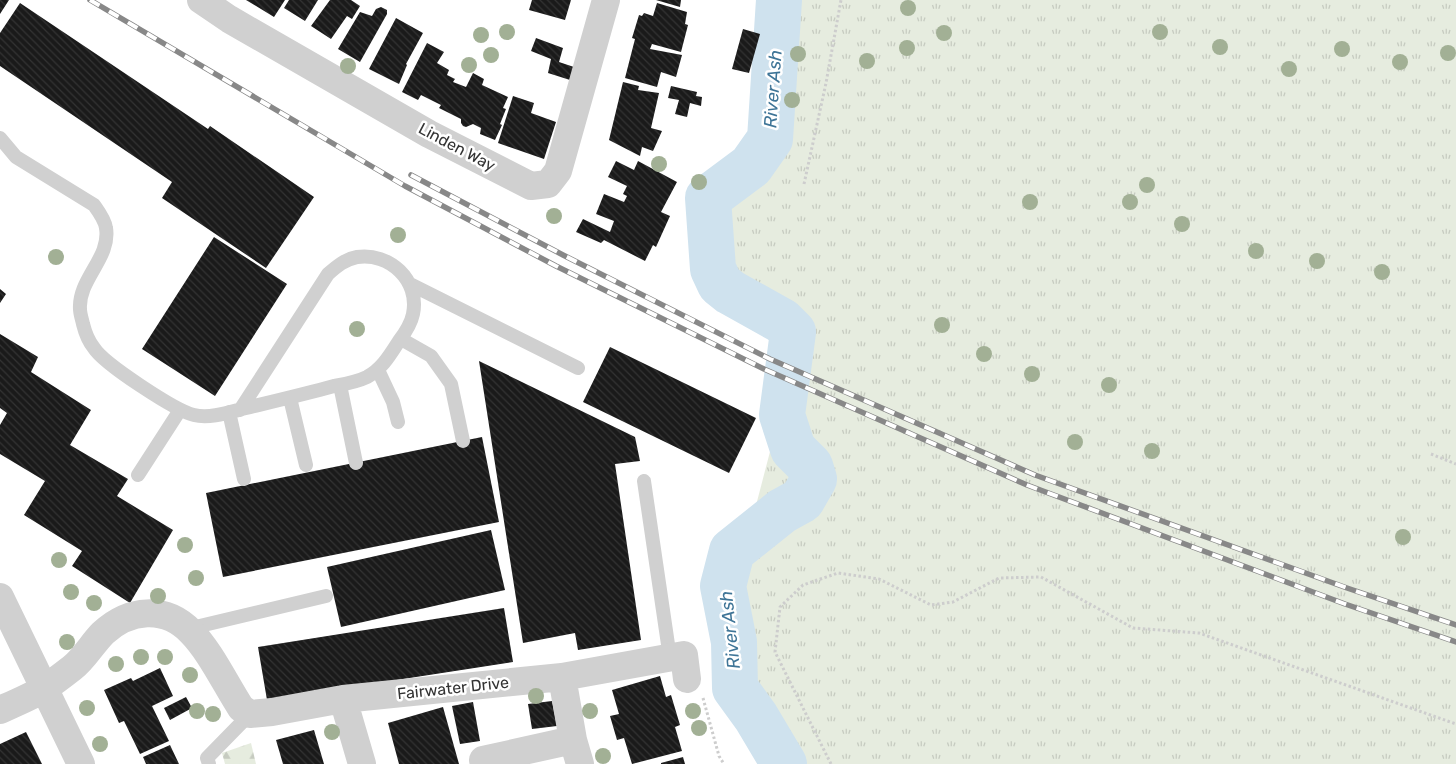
<svg xmlns="http://www.w3.org/2000/svg" width="1456" height="764" font-family="Rubik,sans-serif">
	<style>
		.grass { fill: url(#grass-tufts) }
		.forest { fill: url(#forest-firs) }
		.lines { fill: none; stroke-linecap: round; stroke-linejoin: round }
		.river { stroke: #cfe2ee; stroke-width: 46 }
		.building { fill: url(#building-back-hatch) }
		.path { stroke: #cdcdcd; stroke-width: 3; stroke-dasharray: 2.5 2.5; stroke-linecap: butt }
		.service { stroke: #d0d0d0; stroke-width: 14 }
		.minor { stroke: #d0d0d0; stroke-width: 28 }
		.rail-casing { stroke: #888; stroke-width: 5.5 }
		.rail { stroke: #fff; stroke-width: 4; stroke-dasharray: 11; stroke-linecap: butt }
		.tree { fill: #a2b095 }
		.labels { text-anchor: middle; dominant-baseline: central; stroke-width: 5; stroke-linejoin: round; paint-order: stroke }
		.street-label { font-size: 16px; fill: #333; stroke: #fff }
		.water-label { font-size: 18px; font-style: italic; fill: #3f7597; stroke: #fff }
	</style>
	<defs>
		<pattern id="grass-tufts" width="24" height="20" patternUnits="userSpaceOnUse" patternTransform="scale(1.25)"><rect width="24" height="20" fill="#e6ecdf"/><path d="M3 7l-1-3M5 7V3M7 7l1-3M15 17l-1-3M17 17v-4M19 17l1-3" fill="none" stroke="#c6cbc0"/></pattern>
		<pattern id="forest-firs" width="22" height="20" patternUnits="userSpaceOnUse" patternTransform="scale(1.25)"><rect width="22" height="20" fill="#e6ecdf"/><path d="M5 1l3.5 6h-7zM16 11l3.5 6h-7z" fill="#c6cbc0"/></pattern>
		<pattern id="building-back-hatch" width="6" height="6" patternUnits="userSpaceOnUse" patternTransform="scale(1.25)"><rect width="6" height="6" fill="#1a1a1a"/><path d="M-1 5l2 2M0 0l6 6M5-1l2 2" fill="none" stroke="#333"/></pattern>
	</defs>
	<rect width="100%" height="100%" fill="#fff"/>
	<path class="grass" d="M779 0H1456V764H784L756 717 735 688 720 643 783 402 793 332 782 321 730 292 720 284 713 269 708 198 751 166 770 139Z"/>
	<path class="forest" d="M251 743 256 764H225L222 753Z"/>
	<g class="lines">
		<path class="river" d="M779 0 770 139 751 166 708 198 713 269 720 284 730 292 782 321 793 332 782 415 793 449 810 466 814 479 802 500 782 511 732 551 723 586 734 642 735 688 756 717 784 764"/>
	</g>
	<path class="building" d="M0 0H9L0 14Z
		M246 0H285L274 17Z
		M289 0H318L305 21 284 8Z
		M330 0H351L360 6 352 19 347 16 331 39 311 26Z
		M532 0H571L565 20 529 10Z
		M656 0H681L680 7Z
		M20 3 208 129 210 126 314 197 266 268 162 198 172 182 0 66V33Z
		M657 3 687 12 685 24 688 25 681 52 652 44 650 49 682 55 676 77 661 72 657 87 625 78 635 39 632 38 639 15 642 16 644 13 653 16Z
		M381 7 387 10V14L360 62 338 49 360 12 372 16 376 9Z
		M396 18 423 33 406 64 407 65 399 84 369 69Z
		M743 29 760 34 749 73 732 69Z
		M536 38 563 48 559 62 574 67 570 80 548 73 551 59 531 51Z
		M427 43 444 52 437 63 449 70 447 75 455 79 453 82 466 87 473 73 484 79 482 85 508 97 503 108 506 109 500 124 502 125 495 140 480 134 481 128 473 124 466 127 463 126 461 123V119L439 108 441 105 421 95 418 100 402 92Z
		M623 82 639 86 638 90 659 93 651 128 662 131 653 151 642 147 640 156 609 140Z
		M671 86 697 92 696 96 702 97 701 106 690 103 687 117 675 114 679 100 668 98Z
		M513 96 534 103 531 113 556 122 544 159 498 143Z
		M616 161 634 170 638 161 677 182 661 212 670 216 656 247 653 245 645 261 604 240 601 243 576 232 583 219 610 232 614 221 596 214 604 194 624 202 627 196 623 194 627 186 608 177Z
		M214 237 287 284 215 396 142 349Z
		M0 289 6 294 0 303Z
		M0 334 38 357 31 372 91 410 70 445 128 479 117 496 173 530 130 603 72 566 82 551 24 515 45 481 0 454V425L7 413 0 408Z
		M610 347 756 418 729 473 583 402Z
		M479 361 635 437 640 461 615 464 641 640 578 650 575 633 523 643Z
		M482 437 499 522 223 577 206 493Z
		M491 530 505 590 341 627 327 567Z
		M504 608 513 662 267 700 258 647Z
		M160 668 173 696 152 706 169 741 140 754 124 721 119 723 104 690 131 678 133 681Z
		M660 676 666 697 671 695 680 725 675 727 682 751 632 764 624 738 617 740 610 716 619 714 612 690Z
		M186 697 192 708 170 720 164 708Z
		M552 701 557 726 532 729 528 704Z
		M473 702 480 741 460 744 452 706Z
		M443 707 459 764H399L388 723Z
		M314 730 324 764H283L276 740Z
		M26 732 42 764H0V744Z
		M170 745 179 764H146L143 757Z
		M683 757 685 764H661V763Z"/>
	<g class="lines">
		<path class="path" d="M804 184 826 83 841 0
			M1431 454 1456 464
			M703 698 719 756 724 764
			M831 764 775 652 780 607 803 585 838 573 879 579 931 605 953 602 999 578 1041 577 1133 628 1199 633 1456 724"/>
		<path class="service" d="M0 138 16 157 94 205C99 212 105 220 106 228 111 258 78 279 80 309 80 314 82 319 83 324 85 332 89 342 94 348 104 364 176 411 194 415 210 419 230 412 246 408 275 401 305 394 334 386 345 384 357 382 367 377 382 369 390 355 399 341 405 333 411 324 413 314 420 280 389 252 357 257 345 259 336 267 328 274L240 410
			M410 284 578 368
			M401 339 431 356 451 384 463 441
			M378 370 393 402 398 422
			M340 385 356 463
			M290 398 306 465
			M229 412 244 479
			M138 475 180 410
			M644 481 670 658
			M187 629 326 596
			M209 764 207 758 250 714"/>
		<path class="minor" d="M201 0 229 19 429 134 531 186 548 184 558 171 606 0
			M0 597 81 764
			M562 677 573 740 580 764
			M343 699 362 764
			M0 710C15 703 31 697 45 688 54 682 63 675 72 668 84 659 92 644 103 633 129 609 165 605 191 632 210 651 226 685 241 708L250 714 272 712 343 699 562 677 684 655 687 679
			M483 760 573 740"/>
		<g class="rail-casing">
			<path id="rail" d="M90 0 405 186 556 266 764 369 1027 485 1345 604 1456 642
				M411 175 563 255 770 359 1035 475 1347 588 1456 625"/>
		</g>
		<use href="#rail" class="rail"/>
	</g>
	<g class="tree">
		<circle cx="908" cy="8" r="8"/>
		<circle cx="507" cy="32" r="8"/>
		<circle cx="1160" cy="32" r="8"/>
		<circle cx="944" cy="33" r="8"/>
		<circle cx="481" cy="35" r="8"/>
		<circle cx="1220" cy="47" r="8"/>
		<circle cx="907" cy="48" r="8"/>
		<circle cx="1342" cy="49" r="8"/>
		<circle cx="1448" cy="53" r="8"/>
		<circle cx="798" cy="54" r="8"/>
		<circle cx="491" cy="55" r="8"/>
		<circle cx="867" cy="61" r="8"/>
		<circle cx="1400" cy="62" r="8"/>
		<circle cx="469" cy="65" r="8"/>
		<circle cx="348" cy="66" r="8"/>
		<circle cx="1289" cy="69" r="8"/>
		<circle cx="792" cy="100" r="8"/>
		<circle cx="659" cy="164" r="8"/>
		<circle cx="699" cy="182" r="8"/>
		<circle cx="1147" cy="185" r="8"/>
		<circle cx="1030" cy="202" r="8"/>
		<circle cx="1130" cy="202" r="8"/>
		<circle cx="554" cy="216" r="8"/>
		<circle cx="1182" cy="224" r="8"/>
		<circle cx="398" cy="235" r="8"/>
		<circle cx="1256" cy="251" r="8"/>
		<circle cx="56" cy="257" r="8"/>
		<circle cx="1317" cy="261" r="8"/>
		<circle cx="1382" cy="272" r="8"/>
		<circle cx="942" cy="325" r="8"/>
		<circle cx="357" cy="329" r="8"/>
		<circle cx="984" cy="354" r="8"/>
		<circle cx="1032" cy="374" r="8"/>
		<circle cx="1109" cy="385" r="8"/>
		<circle cx="1075" cy="442" r="8"/>
		<circle cx="1152" cy="451" r="8"/>
		<circle cx="1403" cy="537" r="8"/>
		<circle cx="185" cy="545" r="8"/>
		<circle cx="59" cy="560" r="8"/>
		<circle cx="196" cy="578" r="8"/>
		<circle cx="71" cy="592" r="8"/>
		<circle cx="158" cy="596" r="8"/>
		<circle cx="94" cy="603" r="8"/>
		<circle cx="67" cy="642" r="8"/>
		<circle cx="141" cy="657" r="8"/>
		<circle cx="165" cy="657" r="8"/>
		<circle cx="116" cy="664" r="8"/>
		<circle cx="190" cy="675" r="8"/>
		<circle cx="536" cy="696" r="8"/>
		<circle cx="87" cy="708" r="8"/>
		<circle cx="197" cy="711" r="8"/>
		<circle cx="590" cy="711" r="8"/>
		<circle cx="693" cy="711" r="8"/>
		<circle cx="213" cy="714" r="8"/>
		<circle cx="699" cy="728" r="8"/>
		<circle cx="332" cy="732" r="8"/>
		<circle cx="100" cy="744" r="8"/>
		<circle cx="603" cy="756" r="8"/>
	</g>
	<g class="labels">
		<g class="street-label">
			<text transform="translate(457 147) rotate(28)">Linden Way</text>
			<text transform="translate(453 688) rotate(-6)">Fairwater Drive</text>
		</g>
		<g class="water-label">
			<text transform="translate(773 89) rotate(-86)">River Ash</text>
			<text transform="translate(730 630) rotate(-96)">River Ash</text>
		</g>
	</g>
</svg>
